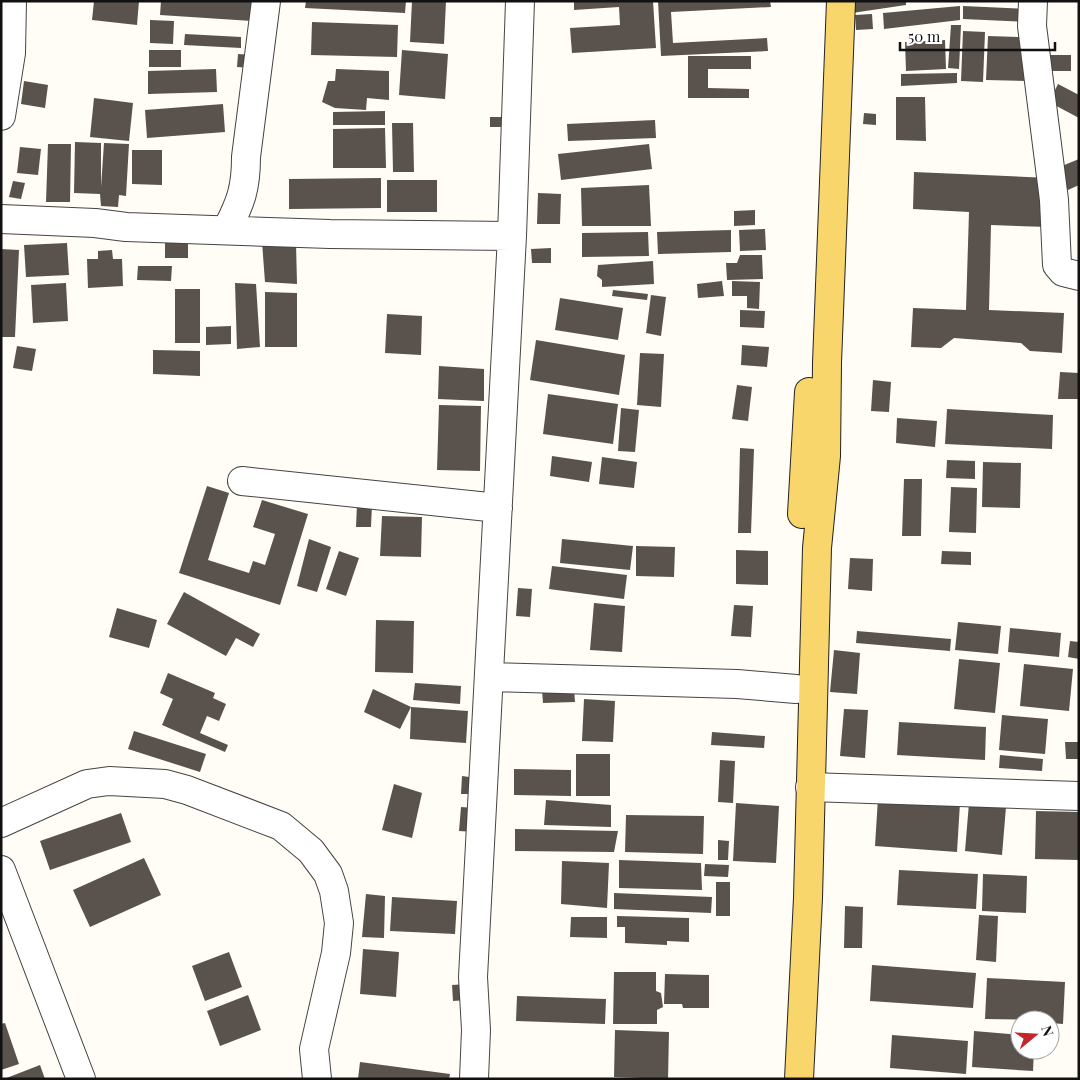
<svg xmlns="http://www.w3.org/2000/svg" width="1080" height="1080" font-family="'Playfair Display',serif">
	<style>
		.building { fill: #5a524d }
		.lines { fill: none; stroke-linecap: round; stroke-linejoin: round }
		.minor-casing { stroke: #444; stroke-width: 30 }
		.major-casing { stroke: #222; stroke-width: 30 }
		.minor { stroke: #fff; stroke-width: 28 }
		.major { stroke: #f9d66b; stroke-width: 28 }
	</style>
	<rect width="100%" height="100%" fill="#fffdf5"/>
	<path class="building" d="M94 1H139L137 25 92 20Z
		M161 1H253L252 21 160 15Z
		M306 1H406L405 13 305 8Z
		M412 1H446L444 44 410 42Z
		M574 1H653L656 48 572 53 570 28 620 25 619 7 574 10Z
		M658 1H770L771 7 671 12 673 43 767 38 768 51 661 56Z
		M853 1H906V5L852 13Z
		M960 6V20L884 29 883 13Z
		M963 6 1026 9V22L963 19Z
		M872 14 873 29 856 30 855 15Z
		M150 20 174 21 173 44 150 43Z
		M312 22 398 25 397 57 311 55Z
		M951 25H961L959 69 948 68Z
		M963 31 985 32 983 82 961 81Z
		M185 34 241 37V48L184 45Z
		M988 36 1019 37V44L1030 45 1029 81 986 80Z
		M945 40 946 69 906 71 905 42Z
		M149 50H181V67H149Z
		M402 50 448 54 445 99 399 95Z
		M238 54 253 55V68L237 67Z
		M1044 55H1071V71H1043Z
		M688 56H751V69H708V88L749 89V98H688Z
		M216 69 217 92 148 94V71Z
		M336 69 389 71V100L367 98 366 110 335 108 322 102 328 81H335Z
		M957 73V83L901 86V74Z
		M24 81 48 85 45 108 21 104Z
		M1058 84 1079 95V118L1049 102Z
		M896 97H925L926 141 896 140Z
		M94 98 133 103 129 141 90 137Z
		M223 104 225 132 147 138 145 110Z
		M385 111V125H333V112Z
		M864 113 876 114V125L863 124Z
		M490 117H502L503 127H490Z
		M655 120 656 138 568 141 567 124Z
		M392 123H413L414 172H393Z
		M385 128 386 168H333V129Z
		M75 142 101 143V187L104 143 129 144 126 196 119 195 118 207 101 206 100 194 74 193Z
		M48 144H71L70 202H46Z
		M649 144 652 169 561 180 558 154Z
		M20 147 41 149 38 175 17 173Z
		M132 150H162V185L132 184Z
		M1079 159V185L1068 190 1057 168Z
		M914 172 1049 178 1048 227 991 225 989 310 1064 313 1062 353 1030 351 1021 343 954 338 941 348 911 347 913 308 966 310 969 212 913 209Z
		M381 178V208L289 209V179Z
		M387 180H437V212H387Z
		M13 181 25 183 21 199 9 197Z
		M649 185 651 226H582L581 188Z
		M538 193 561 194 560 224H537Z
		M755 210V225L734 226V211Z
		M765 229 766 250 740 251 739 230Z
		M731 230V252L658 254 657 232Z
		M648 232 649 256 582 257V233Z
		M165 242H188V258H165Z
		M262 242 296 243 297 284 265 282Z
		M67 243 69 275 26 277 24 245Z
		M551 248V263H532L531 249Z
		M1 249 19 250 15 337H1Z
		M112 250 113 259H122L123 286 88 288 87 259H98V251Z
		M740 255H762L763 279 727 280 726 263H737Z
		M653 261 654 284 602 287V280L597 276 598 265Z
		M138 266H172L171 281 137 280Z
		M722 281 724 296 698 298 697 284Z
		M732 281 760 282 759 309 747 308V296H732Z
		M66 283 68 321 33 323 31 285Z
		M235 283 256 284 260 347 237 349Z
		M175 289H200V343H175Z
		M613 290 648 294 647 300 612 296Z
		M265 292 297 293V347H265Z
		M651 295 666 297 661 336 646 333Z
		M560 298 623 308 618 340 555 330Z
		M740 310 765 311 764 328 740 327Z
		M387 314 422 316 421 355 385 353Z
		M231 326V344L206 345V327Z
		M536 340 625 355 619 395 530 380Z
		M742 345 769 347 767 367 741 365Z
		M17 346 36 349 32 371 13 368Z
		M153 350 200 351V376L153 374Z
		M640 353 664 354 661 407 637 405Z
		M439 366 484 369V401L438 399Z
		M1060 372 1079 373V399H1058Z
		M873 380 891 382 889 412 871 411Z
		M737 385 752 387 748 421 732 419Z
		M548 394 618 404 613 444 543 434Z
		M439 405 481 406 480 471 437 470Z
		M621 408 639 410 635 452 618 451Z
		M947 409 1053 415 1052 449 945 444Z
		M897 418 937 421 935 447 896 443Z
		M740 448 754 449 751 533H738Z
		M552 456 592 462 589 482 550 476Z
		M602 457 637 462 634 488 599 484Z
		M947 460 975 461V479L946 478Z
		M983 462 1021 463 1020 508 982 507Z
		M904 479H922L921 536H902Z
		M207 486 229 493 208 560 249 573 253 561 265 565 275 534 253 527 262 500 308 514 280 605 179 573Z
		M951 487 977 488 976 533 949 532Z
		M357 504 372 505 371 527H356Z
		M382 516 422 517 421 557 380 556Z
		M309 539 331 547 317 592 297 586Z
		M562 539 633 546 630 570 560 563Z
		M636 546 675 547 674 577 636 576Z
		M736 550 768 551V585L736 584Z
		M339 551 359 558 346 596 326 589Z
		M942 551 971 552V565L941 564Z
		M850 558 873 559 872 591 848 589Z
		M552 566 627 575 624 599 549 589Z
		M518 588 532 589 530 617 516 616Z
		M184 592 260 634 253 647 236 638 226 656 167 624Z
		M594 603 625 606 622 652 590 650Z
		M734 605 753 606 751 637 731 636Z
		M117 608 157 620 149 648 109 637Z
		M376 620 414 621 413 673 375 672Z
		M958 622 1001 626 998 654 955 650Z
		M1010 628 1061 633 1059 657 1008 652Z
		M857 631 951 639 950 651 856 643Z
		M1070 641 1079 642V659L1068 657Z
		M834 650 860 653 857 694 830 692Z
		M959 659 1000 663 995 713 954 709Z
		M1024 664 1073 669 1069 711 1020 706Z
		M168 673 215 693 213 698 226 704 219 721 207 716 200 733 228 745 225 752 162 725 173 699 160 693Z
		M415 683 461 686 460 704 413 700Z
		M574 688 575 702 543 703 542 690Z
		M373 689 411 707 400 729 364 712Z
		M584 699 615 701 613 742 582 741Z
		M411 707 468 711 466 743 410 739Z
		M844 709 868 710 865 758 840 756Z
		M1002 715 1048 719 1045 754 999 750Z
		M899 722 986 727 985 760 897 755Z
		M134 731 206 754 200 772 128 749Z
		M712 732 765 736 764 748 711 745Z
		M1065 742H1079V759H1066Z
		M576 754H610V796H576Z
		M1000 755 1043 759 1042 771 999 768Z
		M720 760 735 761 733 803 718 802Z
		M514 769 571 770V796L514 795Z
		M462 776 476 778 474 794H461Z
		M394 784 422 793 412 838 382 830Z
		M878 798 960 803 957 852 875 846Z
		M546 800 611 805V827L544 825Z
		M736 803 779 806 776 863 733 861Z
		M969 803 1006 807 1002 855 965 851Z
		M461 807 475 808V832L459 831Z
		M1036 811 1079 812V860L1035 859Z
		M121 813 131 842 50 870 40 841Z
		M626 815 704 816 703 854 625 852Z
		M515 829 618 831 614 852 515 851Z
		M718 840 729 841 728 860H718Z
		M144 858 161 895 90 927 73 890Z
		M619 860 701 863 702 890 619 888Z
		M562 861 609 863 607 908 561 904Z
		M705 864 729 865 728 877 704 876Z
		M899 870 978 874 976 909 897 905Z
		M983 874 1027 876 1026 913 982 911Z
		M716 882H730V916H716Z
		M614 893 712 897 711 913 614 909Z
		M366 894 385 896 384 938 362 937Z
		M392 897 457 901 455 934 390 931Z
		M845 906 863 907 862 948H844Z
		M979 915 998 916 996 962 976 960Z
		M617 916 689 918V942L667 941V945L625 943V927H617Z
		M571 917H607V938L570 937Z
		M363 949 399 952 396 997 360 994Z
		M229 952 242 987 205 1001 192 966Z
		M872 965 976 973 973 1008 870 1001Z
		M614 972H656V991L661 993 663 1007 657 1010V1024H613Z
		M665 974 709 975V1008H683L682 1004H664Z
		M987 978 1065 982 1063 1024 1050 1023V1020L985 1019Z
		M467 984 468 1000 453 1001 452 985Z
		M248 995 261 1030 220 1046 207 1011Z
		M517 996 606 999 605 1024 516 1021Z
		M5 1023 19 1064 1 1070V1024Z
		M615 1030 669 1032 668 1079 614 1077Z
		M974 1031 1020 1035V1050H1034L1033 1071 972 1067Z
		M892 1035 968 1041 966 1074 890 1068Z
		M360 1062 450 1074 449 1079H358Z
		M40 1065 45 1079H4Z"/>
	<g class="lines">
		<g class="minor-casing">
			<path id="minor" d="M1033 1 1032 26 1054 200 1057 265 1063 272 1079 276
				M1 116 11 53 12 1
				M1 219 95 223 126 227 330 234 512 236
				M227 229C241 202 246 188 246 157L266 1
				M242 481 498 508
				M490 677 737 684 796 689
				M810 787 1079 796
				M1 823 87 784 109 781 165 784 187 790 281 826 311 851 328 874 334 891 339 923 336 953 314 1049 317 1079
				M1 870 81 1079
				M474 1079 476 1030 473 977 512 236 520 1"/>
		</g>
		<g class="major-casing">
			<path id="major" d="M802 514 809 392
				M799 1079 808 898 817 548 826 456 827 363 841 1"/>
		</g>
		<use href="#minor" class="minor"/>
		<use href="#major" class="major"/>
	</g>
	<rect width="1080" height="1080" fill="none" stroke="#111111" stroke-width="5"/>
	<g transform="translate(1035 1035) rotate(72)"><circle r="24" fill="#ffffff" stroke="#a0a0a0"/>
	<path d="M0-4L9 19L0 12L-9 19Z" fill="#c4262e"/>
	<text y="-8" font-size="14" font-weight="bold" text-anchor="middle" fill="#111111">N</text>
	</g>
	<path d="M900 42v8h155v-8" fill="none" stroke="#111111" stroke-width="2.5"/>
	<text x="908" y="42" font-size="15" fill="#111111" stroke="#ffffff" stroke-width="4" paint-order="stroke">50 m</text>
</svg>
